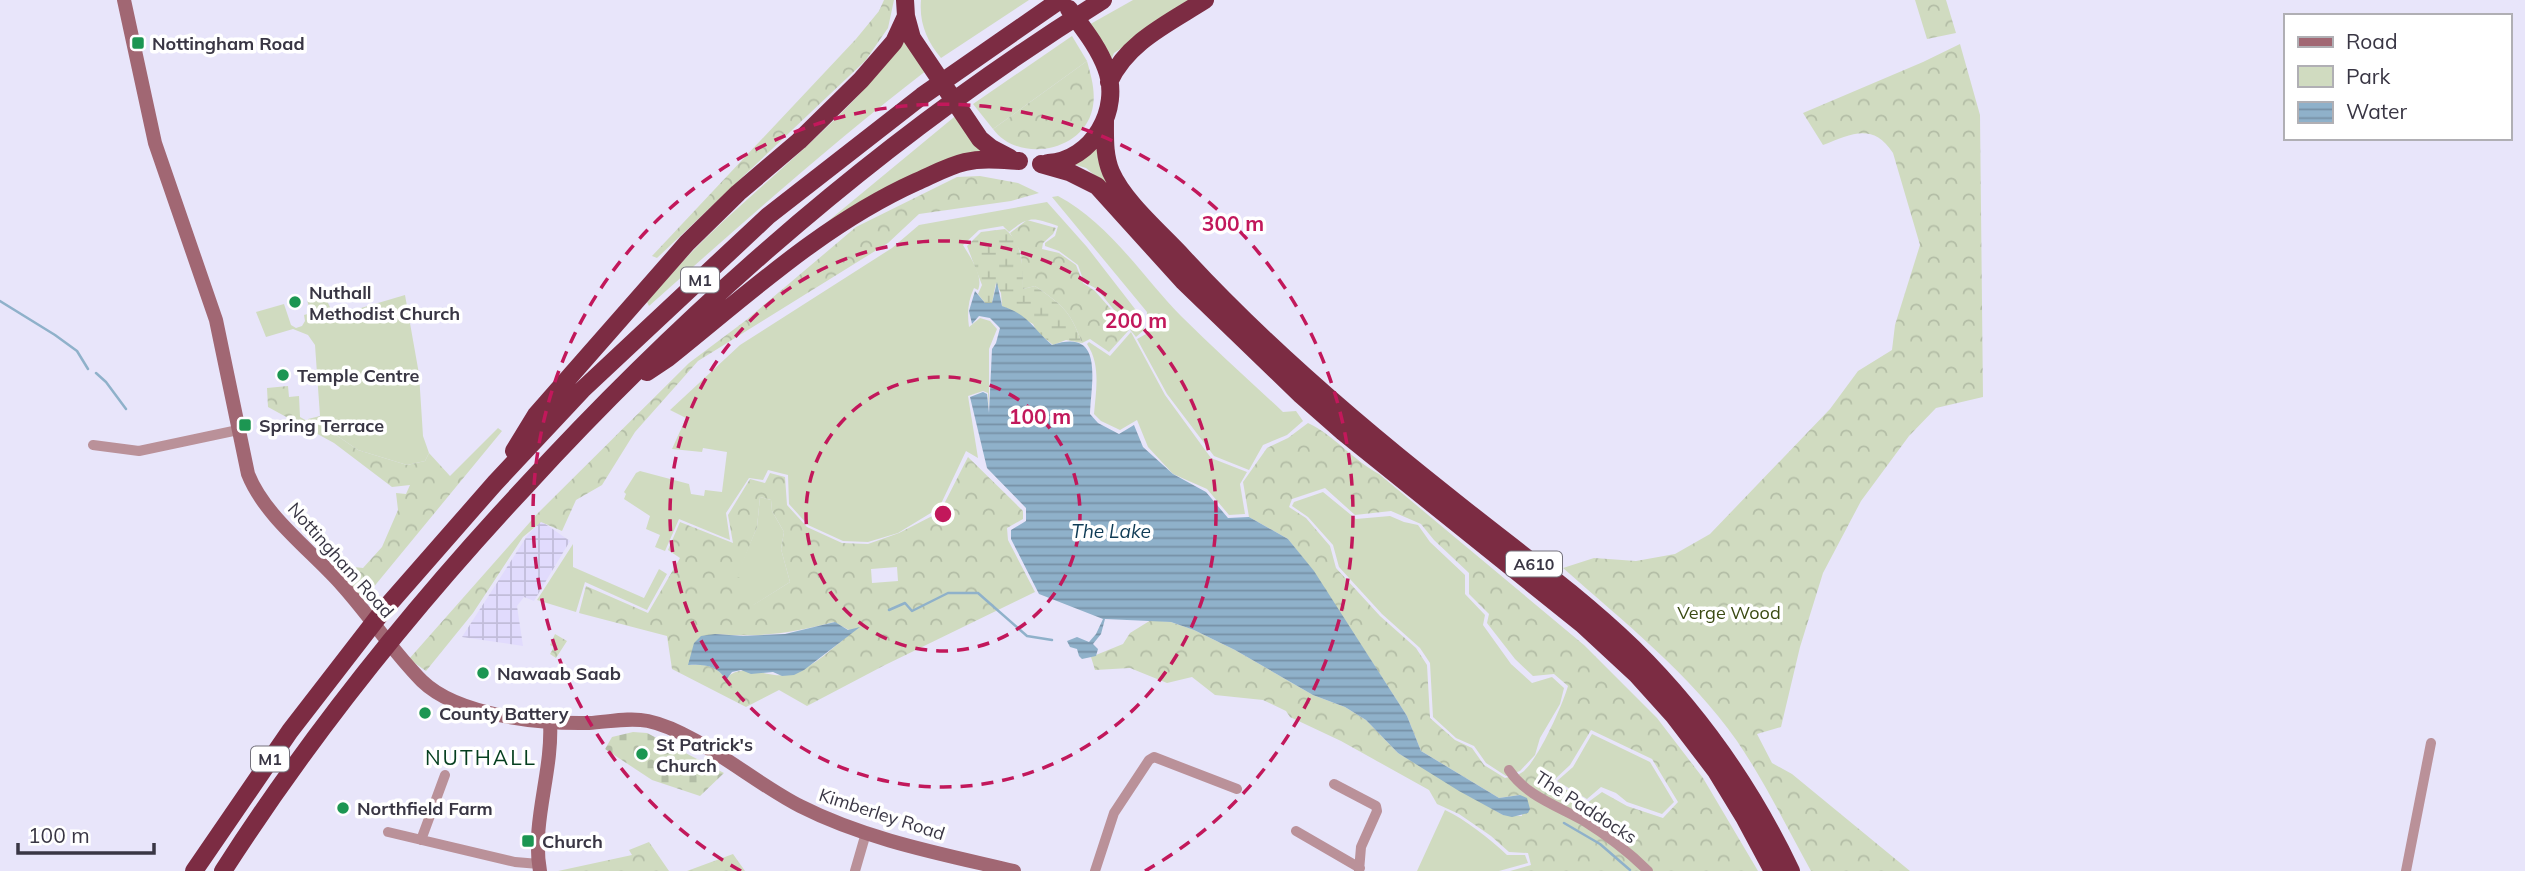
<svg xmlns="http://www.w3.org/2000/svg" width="2525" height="871" font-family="Mulish,sans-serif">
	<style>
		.industrial { fill: url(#industrial-grid) }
		.green { fill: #d0dbc0 }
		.forest { fill: url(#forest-crowns); fill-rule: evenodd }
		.wetland { fill: url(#wetland-marsh) }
		.cemetery { fill: url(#cemetery-stones) }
		.water { fill: url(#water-rules) }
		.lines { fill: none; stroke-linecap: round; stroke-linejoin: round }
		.stream { stroke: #8fb1ca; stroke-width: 2.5 }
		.street { stroke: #ba9199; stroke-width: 10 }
		.secondary { stroke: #a16773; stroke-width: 14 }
		.highway { stroke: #7c2c43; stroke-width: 18 }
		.ring { fill: none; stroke: #c2185b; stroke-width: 3.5; stroke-dasharray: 12 9 }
		.poi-dot { fill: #1c9652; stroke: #fff; stroke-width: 2.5 }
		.labels { text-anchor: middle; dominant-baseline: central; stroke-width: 7; stroke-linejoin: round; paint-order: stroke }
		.shield { fill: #fff; stroke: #74727c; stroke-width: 2 }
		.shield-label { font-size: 16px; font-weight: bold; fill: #393644 }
		.poi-label { font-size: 18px; font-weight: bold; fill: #393644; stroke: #fff; text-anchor: start }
		.street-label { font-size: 18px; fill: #393644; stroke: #fff }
		.park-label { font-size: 18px; fill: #3a4a12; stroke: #fff }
		.water-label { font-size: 19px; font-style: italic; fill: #0f3b55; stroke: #fff }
		.quarter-label { font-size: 21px; letter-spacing: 2px; fill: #053f1f; stroke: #fff }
		.centre { fill: #c2185b; stroke: #fff; stroke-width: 3.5 }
		.ring-label { font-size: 21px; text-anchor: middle; font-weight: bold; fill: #c2185b; stroke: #fff; stroke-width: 7; stroke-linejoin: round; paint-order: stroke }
	</style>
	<defs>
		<pattern id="industrial-grid" width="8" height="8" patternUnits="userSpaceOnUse" patternTransform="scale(1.75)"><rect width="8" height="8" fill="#e1dbfd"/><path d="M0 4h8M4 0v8" fill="none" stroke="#c2bdda"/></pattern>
		<pattern id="forest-crowns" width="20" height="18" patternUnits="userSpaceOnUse" patternTransform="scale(1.75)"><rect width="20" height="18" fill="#d0dbc0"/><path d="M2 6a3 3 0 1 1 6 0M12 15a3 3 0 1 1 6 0" fill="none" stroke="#b3bda6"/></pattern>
		<pattern id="wetland-marsh" width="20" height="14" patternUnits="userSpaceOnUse" patternTransform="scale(1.75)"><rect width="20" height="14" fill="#d0dbc0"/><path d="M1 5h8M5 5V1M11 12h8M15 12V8" fill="none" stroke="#b3bda6"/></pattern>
		<pattern id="cemetery-stones" width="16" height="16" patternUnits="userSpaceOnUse" patternTransform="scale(1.75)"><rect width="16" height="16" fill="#d0dbc0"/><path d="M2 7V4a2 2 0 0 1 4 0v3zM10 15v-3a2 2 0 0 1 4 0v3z" fill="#b3bda6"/></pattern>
		<pattern id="water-rules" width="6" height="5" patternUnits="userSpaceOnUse" patternTransform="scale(1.75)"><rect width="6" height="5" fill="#8fb1ca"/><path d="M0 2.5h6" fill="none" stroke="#7691a6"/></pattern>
	</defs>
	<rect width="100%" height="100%" fill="#e8e5fa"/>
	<path class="industrial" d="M541 521 570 541 534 601 524 597 517 606 523 646 462 637 527 536Z"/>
	<path class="green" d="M921 0H1029L941 58C927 41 919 23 921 0Z
		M1133 0H1194L1114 53 1109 64 1085 27Z
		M1072 36 1087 61 993 129 973 104Z
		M906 37 927 70C831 144 740 225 649 306L647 302C724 205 835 139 906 37Z
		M959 113 986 150 821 227Z
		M1099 140 1111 189 1086 168 1070 163Z
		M1058 196C1109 223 1142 276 1181 316 1214 349 1249 380 1283 412L1296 411 1303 421 1287 435 1263 445 1249 470 1214 456 1167 394 1137 339 1146 334 1147 312 1052 197Z
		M1047 202 1087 247 1142 318 1144 330 1136 337 1097 289 1084 282 1078 265 1059 251 1045 246V243L1055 236 1058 226C1033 218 1030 215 1009 232L1003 226 979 230 963 245C970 257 984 276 978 290L974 288C968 301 967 313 969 327L980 318 990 321 997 329 989 349V410L988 393 983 391 968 396 978 458 966 451 939 508 898 533 868 542 843 541 808 525 789 504 788 475 768 470 763 480 749 478 726 513 730 540 679 519 665 551 655 547 660 535 646 529 650 516 624 499 626 494 624 492 636 473 640 471 689 484 691 494 704 496 705 490 722 492 727 452 703 448 702 452 672 449 686 418 670 410 740 345 892 248 919 225Z
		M324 294 334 316 405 295 419 374 423 436 429 453 425 461 407 465 358 450 336 435 320 416 315 345 308 335 293 329 266 337 256 312 284 304 291 325 296 328 302 326 305 321 304 315 311 313 307 300Z
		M1131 332 1165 395 1211 458 1247 472 1240 484 1245 514 1229 515 1207 489 1173 474 1148 447 1137 420 1120 430 1101 421 1094 414C1096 390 1101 365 1087 344L1089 342 1110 356Z
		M1323 492 1356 519 1390 516 1404 522 1418 525 1430 542 1465 575V594L1485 615 1483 625 1511 664 1532 683 1552 677 1564 688 1560 704 1540 738 1535 755 1520 771 1506 776 1486 763 1474 746 1456 738 1433 717 1430 663 1420 648 1382 614 1339 567 1333 545 1308 517 1292 506 1294 502Z
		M760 497 771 500 772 511 784 532 781 549 790 582 752 606 736 577 757 527Z
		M573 544V567L644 598 659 569 667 574 647 610 585 582 576 612 537 600Z
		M1592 734 1650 762 1674 802 1662 814 1627 802 1616 793 1601 787 1587 799 1557 781 1573 767Z
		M1445 810C1466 820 1489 838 1507 855H1525L1528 863 1499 871H1417Z"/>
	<path class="forest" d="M884 0H894L888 28 865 61 657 258 652 256 856 39 879 11Z
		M1915 0H1946L1956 33 1927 39Z
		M1960 44 1980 115 1983 397 1936 408 1909 436 1861 501 1823 573 1800 647 1781 727 1757 734 1772 763 1792 774 1910 871H1811C1787 828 1765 782 1737 741 1690 674 1624 622 1563 568L1594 558 1636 561 1675 554 1710 534 1830 409 1858 371 1892 350 1895 325 1920 245 1893 153C1873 122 1851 134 1823 145L1803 113 1923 62Z
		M1087 61C1092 79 1097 96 1091 114 1078 153 1017 162 993 129Z
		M980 176 1018 183 1039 193 1011 201 919 214 888 243 698 361 635 432 602 485 576 500 562 531 541 522 523 537 473 613 426 671 409 659 538 513 689 363 745 321 856 227 957 177Z
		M1027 220 1056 228 1053 234 1043 243 1042 249 1059 253 1076 265 1083 283 1095 291 1129 330 1109 352 1090 339 1082 343C1070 310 1063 306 1035 286L1023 289 1021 253 1010 233Z
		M288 386 289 397 299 396 300 417 307 421 308 419 320 416 336 435 358 450 407 465 425 461 429 453 450 476 498 428 502 431 363 600 337 568 342 560 354 567 363 568 382 547 398 510 396 493 406 494 410 485 392 487 334 443 268 407 267 388Z
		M1308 423C1335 436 1353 460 1379 474L1584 645 1657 718 1703 778 1758 871H1510L1531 865 1528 853 1509 852 1491 836 1459 814 1437 804 1429 790 1341 741 1290 717 1286 711 1263 700 1215 695 1192 677 1167 683 1130 668 1095 670 1091 657 1123 644 1130 633 1151 620 1171 622 1194 630 1235 650 1313 695 1345 707 1366 720 1398 753 1503 815 1522 816 1520 795 1499 798 1421 751 1407 716 1313 571 1288 539 1249 517 1243 482 1267 448 1288 438ZM1325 488 1355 515 1391 511 1421 524 1434 540 1469 573V594L1489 614 1487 623 1515 659 1533 676 1554 674 1568 686C1563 704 1536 765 1521 773 1517 776 1510 777 1505 778L1484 765 1472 748 1455 740 1430 718 1427 665 1416 648 1380 616 1336 568 1330 546 1306 518 1289 507 1292 499ZM1591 730 1652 759 1678 802 1663 818 1627 806 1602 792 1587 803 1553 781 1570 765Z
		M968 457 1023 511V519L1007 528 1008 540 1035 592 885 665 807 706 779 690 746 707 672 669 667 636 579 613 586 586 648 613 680 558 668 550 680 522 733 543 728 515 750 479 765 483 770 473 785 477 787 505 807 527 842 543 868 544 899 533 940 512ZM760 497 771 500 772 511 784 532 781 549 790 582 753 605 752 580 737 577 757 527ZM897 567 898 581 872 583 871 569ZM834 622 849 630 858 628C835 644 814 670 786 675 767 678 741 661 726 679 716 665 705 664 689 665L715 634C761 638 790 633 834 622Z
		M555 634 567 641 556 658 550 654 554 647 550 645Z
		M649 842 669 871H558L632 855 629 850Z
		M733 854 745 871H687Z"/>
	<path class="wetland" d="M1005 229C1023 243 1023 268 1023 289L1035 286C1063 306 1070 310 1082 343L1066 340 1053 345 1037 332 1033 324 1002 306 1001 293 996 283 992 303H985L978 294 982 285 967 246 981 232Z"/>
	<path class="cemetery" d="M633 732 647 733 724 773 700 796 652 780 605 749 612 737Z"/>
	<path class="water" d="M997 282 1002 306C1029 315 1032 328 1052 345 1105 327 1091 382 1090 414L1098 423 1119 434 1134 425 1143 447 1173 474 1206 492 1228 518 1249 517 1288 539 1314 571 1407 716 1421 751 1499 798 1520 795 1527 798 1530 809 1528 813 1512 817 1503 815 1459 791 1398 753 1366 720 1345 707 1313 695 1235 650 1194 630 1171 622 1105 619 1101 634 1093 644 1098 649 1096 656 1082 659 1079 656 1077 649 1070 647 1067 641 1077 637 1089 642 1096 634 1103 619 1039 594 1011 539V530L1026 521V508L987 468 970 397 983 392 987 394 989 413 992 349 996 343 1000 328 990 318 979 316 972 324 969 311 975 291 985 303H992Z
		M835 622 848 630 860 627 804 670 794 675 782 676 773 672 751 674 741 670 732 672 726 680C717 665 704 664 688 665L694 643 701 636 715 634 743 636 785 634Z"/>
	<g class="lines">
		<path class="stream" d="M0 301 55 335 77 351 88 369
			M96 373 106 382 126 409
			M889 610 905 603 912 611 948 593H978L1027 636 1052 640
			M1564 823 1600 844 1630 870"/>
		<path class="street" d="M93 445 139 451 238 430
			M1509 770C1526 796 1558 806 1584 821 1608 836 1628 851 1648 871
			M1334 784 1376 806 1377 811 1361 847 1359 871
			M1296 831 1360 868
			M388 832 515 862 539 864
			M421 840 445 775
			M855 871 866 833
			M1095 871 1114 813 1149 760 1154 757 1237 789
			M2406 871 2431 743"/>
		<path class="secondary" d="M124 0 155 143 216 320 248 474C265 517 312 551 342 585 370 616 393 652 422 681 458 716 541 724 589 723 608 722 629 717 648 721 696 731 754 783 800 806 867 840 942 854 1014 871
			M540 871C531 822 553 772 550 722"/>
		<path class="highway" d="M905 0 906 16 912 38 980 139 991 148 1010 158
			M1109 82C1127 42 1169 23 1205 0
			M1105 120C1105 138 1104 155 1111 172 1124 202 1161 233 1183 257 1264 345 1355 423 1449 497 1511 547 1576 593 1633 648 1699 713 1751 787 1791 871
			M1048 163C1092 161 1122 109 1106 68 1098 46 1082 27 1069 9
			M1041 164 1069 172 1097 186 1183 281 1301 395 1343 432 1582 624 1637 675 1674 716 1716 771 1744 817 1773 871
			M647 372 668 358C747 295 823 224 916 182 932 175 948 166 965 162 983 158 1001 160 1019 161
			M514 451 536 415 687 243 738 193 799 141 861 80 894 42 906 16
			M194 871 290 731 382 612 495 483 582 390 768 216 922 96 1060 0
			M223 871C311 734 414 606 525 487 696 301 888 134 1103 0"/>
	</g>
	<g class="ring">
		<circle cx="943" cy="514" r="137"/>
		<circle cx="943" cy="514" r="273"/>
		<path d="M741 871A410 410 0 1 1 1145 871"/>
	</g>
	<g class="poi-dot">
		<rect x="131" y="36" width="14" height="14" rx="3.5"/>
		<circle cx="295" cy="302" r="7"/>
		<circle cx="283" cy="375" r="7"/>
		<rect x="238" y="418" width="14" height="14" rx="3.5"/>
		<circle cx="483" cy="673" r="7"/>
		<circle cx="425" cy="713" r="7"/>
		<circle cx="642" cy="754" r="7"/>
		<circle cx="343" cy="808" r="7"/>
		<rect x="521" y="834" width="14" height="14" rx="3.5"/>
	</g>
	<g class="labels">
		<g class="shield">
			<rect x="681" y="267.5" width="38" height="25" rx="5"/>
			<rect x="1506" y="551.5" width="56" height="25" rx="5"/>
			<rect x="251" y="746.5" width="38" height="25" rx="5"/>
		</g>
		<g class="shield-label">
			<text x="700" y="280">M1</text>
			<text x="1534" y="564">A610</text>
			<text x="270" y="759">M1</text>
		</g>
		<g class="poi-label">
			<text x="152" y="43">Nottingham Road</text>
			<text x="309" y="292">Nuthall<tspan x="309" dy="21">Methodist Church</tspan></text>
			<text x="297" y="375">Temple Centre</text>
			<text x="259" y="425">Spring Terrace</text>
			<text x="497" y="673">Nawaab Saab</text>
			<text x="439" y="713">County Battery</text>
			<text x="656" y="744">St Patrick's<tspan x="656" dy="21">Church</tspan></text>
			<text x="357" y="808">Northfield Farm</text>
			<text x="542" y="841">Church</text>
		</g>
		<g class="street-label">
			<text transform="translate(341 560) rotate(48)">Nottingham Road</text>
			<text transform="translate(1586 807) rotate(33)">The Paddocks</text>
			<text transform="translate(882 814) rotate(18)">Kimberley Road</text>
		</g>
		<g class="park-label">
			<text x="1729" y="612">Verge Wood</text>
		</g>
		<g class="water-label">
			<text x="1111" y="531">The Lake</text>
		</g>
		<g class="quarter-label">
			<text x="481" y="757">NUTHALL</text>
		</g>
	</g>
	<circle cx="943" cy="514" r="10" class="centre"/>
	<g class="ring-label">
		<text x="1233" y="231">300 m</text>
		<text x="1136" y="328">200 m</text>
		<text x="1040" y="424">100 m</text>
	</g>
	<rect x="2284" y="14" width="228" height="126" fill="#ffffff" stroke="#b0afb4" stroke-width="2"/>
	<rect x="2298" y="37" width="35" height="10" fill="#a16773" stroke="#b0afb4" stroke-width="2"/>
	<text x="2346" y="49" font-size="21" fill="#393644">Road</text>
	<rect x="2298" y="66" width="35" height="21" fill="#d0dbc0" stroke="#b0afb4" stroke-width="2"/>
	<text x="2346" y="84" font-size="21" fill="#393644">Park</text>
	<rect x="2298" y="102" width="35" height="21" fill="url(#water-rules)" stroke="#b0afb4" stroke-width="2"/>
	<text x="2346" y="119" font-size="21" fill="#393644">Water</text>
	<path d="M18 843v10h136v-10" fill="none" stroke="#393644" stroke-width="3.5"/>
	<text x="28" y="843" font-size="21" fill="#393644" stroke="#ffffff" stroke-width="5" paint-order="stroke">100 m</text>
</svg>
